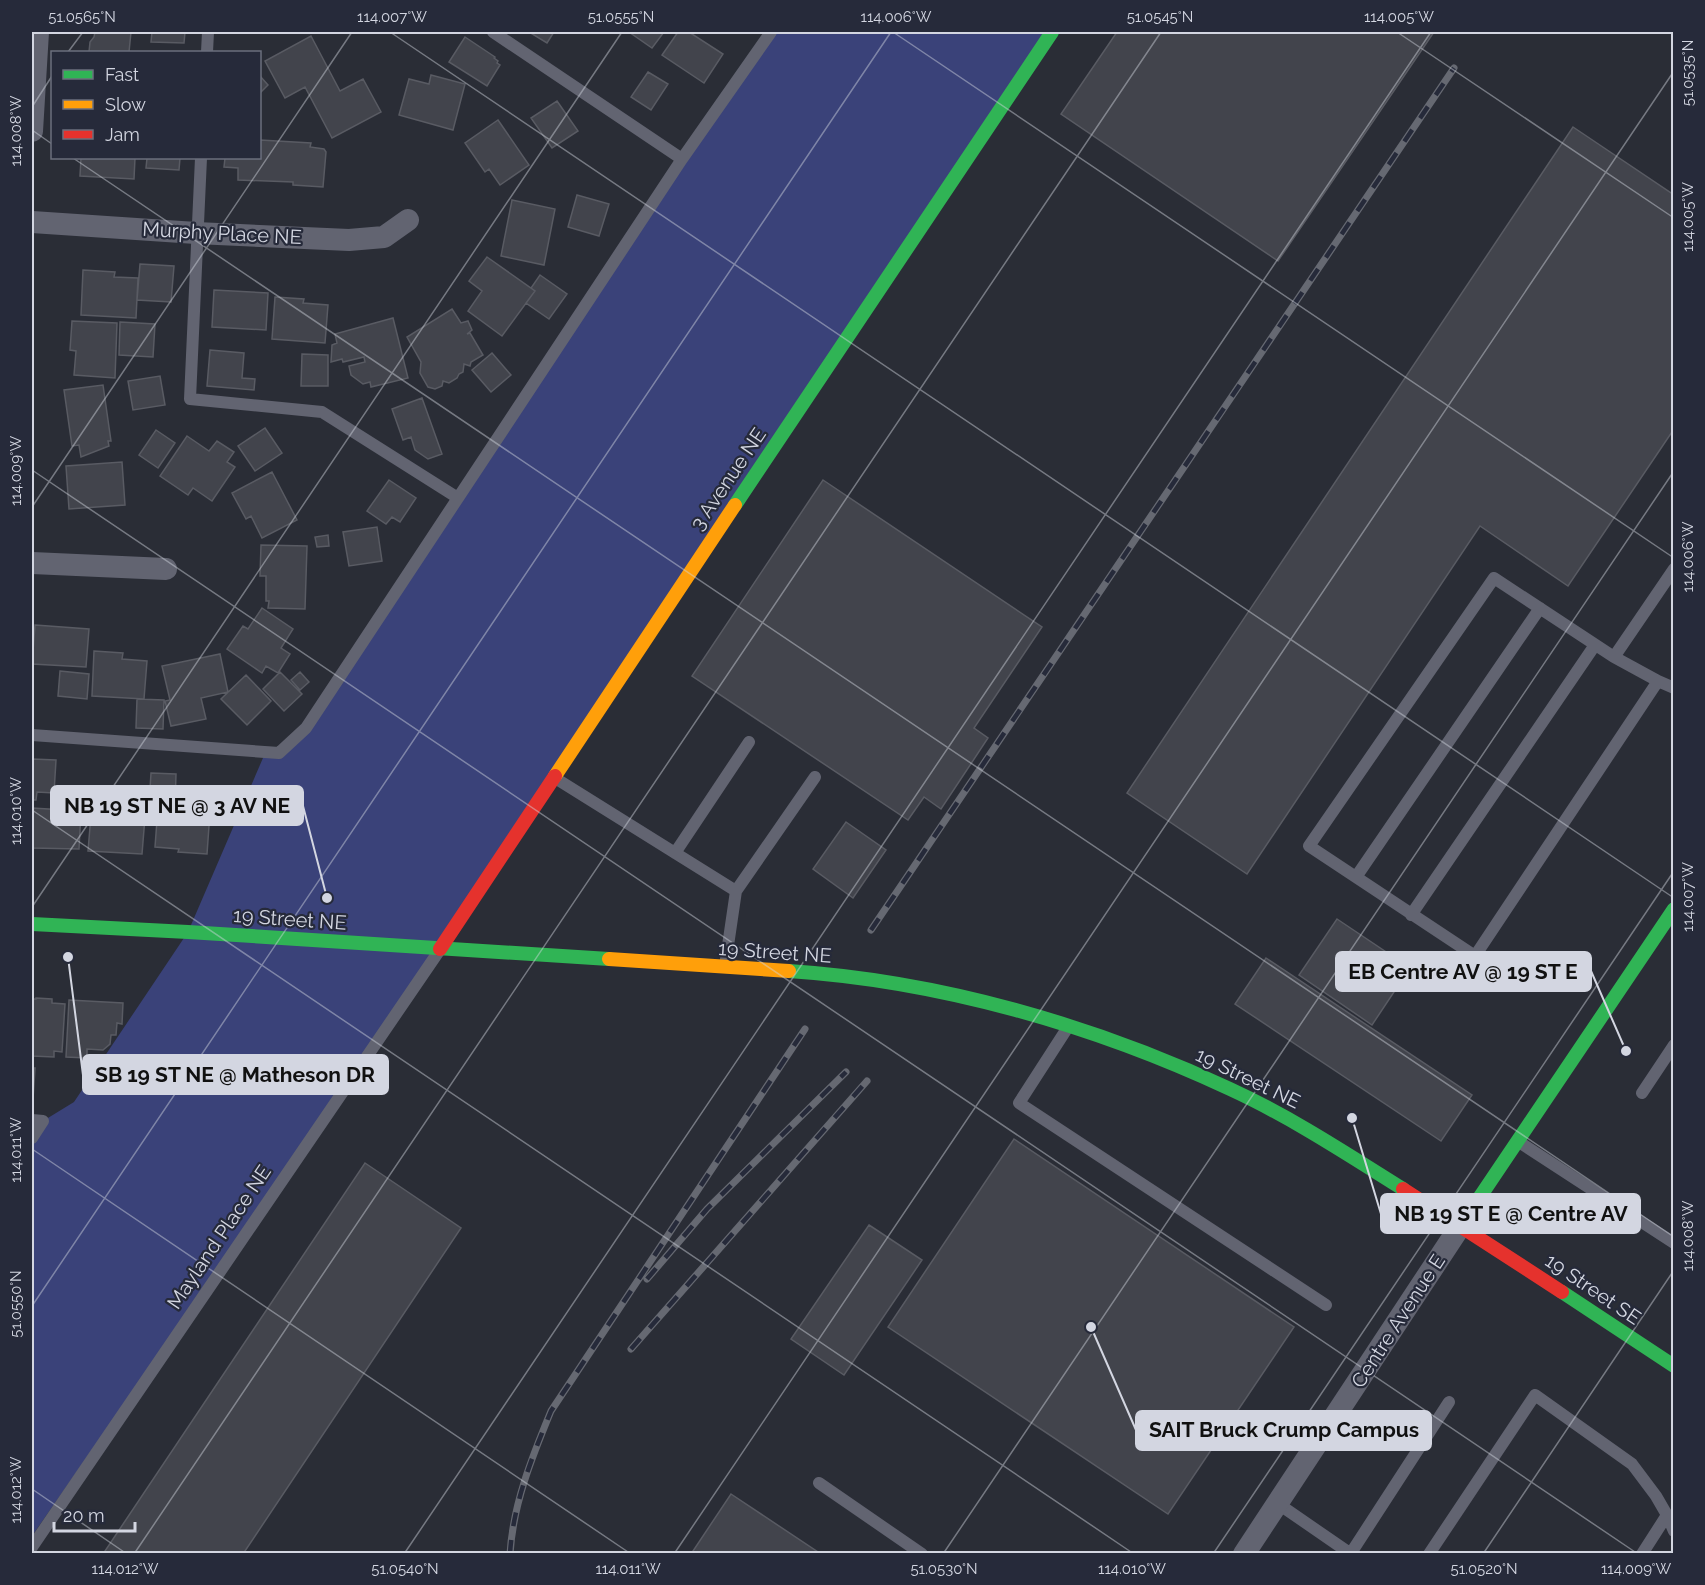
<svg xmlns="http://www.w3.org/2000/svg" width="1705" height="1585" font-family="Raleway,sans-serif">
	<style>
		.green { fill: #3a4279 }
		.building { fill: #42444c; stroke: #595b63; stroke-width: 1.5 }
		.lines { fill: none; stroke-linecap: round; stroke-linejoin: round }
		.lane { stroke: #626471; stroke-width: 12 }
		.street { stroke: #626471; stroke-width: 22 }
		.fast { stroke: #30b455; stroke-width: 14 }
		.slow { stroke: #ff9f0a; stroke-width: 14 }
		.jam { stroke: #e5322d; stroke-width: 14 }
		.rail-casing { stroke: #666972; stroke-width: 7 }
		.rail { stroke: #262a3a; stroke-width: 4.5; stroke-dasharray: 14; stroke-linecap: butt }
		.ticks { fill: none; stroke: #d3d6e1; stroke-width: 1.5; stroke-opacity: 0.45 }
		.labels { text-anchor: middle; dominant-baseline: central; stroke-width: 4.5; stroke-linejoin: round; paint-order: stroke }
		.street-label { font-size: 20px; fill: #d3d6e1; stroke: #262a3a }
		.leader { fill: none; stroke: #d3d6e1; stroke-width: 2 }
		.callout-dot { fill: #d3d6e1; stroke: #262a3a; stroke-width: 2 }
		.callout { fill: #d3d6e1; stroke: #d3d6e1; stroke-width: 2 }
		.callout-label { font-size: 21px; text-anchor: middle; font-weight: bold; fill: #111 }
		.neatline { fill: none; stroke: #d3d6e1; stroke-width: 2 }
		.ticks-label { font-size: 15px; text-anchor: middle; fill: #d3d6e1 }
	</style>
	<rect width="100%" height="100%" fill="#2a2d36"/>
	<path class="green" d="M771 32H1052L440 949 32 1536V1138L43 1121 74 1102 188 932 266 751 279 753 306 728Z"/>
	<path class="building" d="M95 32H131L129 52H89L90 42 94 37Z
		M152 32H185L184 43 151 42Z
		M529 32H554L547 43Z
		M629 32H664L652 48Z
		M678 32H689L723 54 704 83 662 55Z
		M1117 32H1434L1278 261 1061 114Z
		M311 36 340 91 363 79 381 112 332 138 305 87 285 98 265 61Z
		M465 37 495 57 494 58 498 61 497 63 500 65 487 86 449 62Z
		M648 72 668 84 651 110 631 97Z
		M431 75 465 84 453 130 399 115 409 79 429 84Z
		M260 76 268 85 260 93Z
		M557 101 578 131 552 148 531 118Z
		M498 120 529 165 500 185 489 169 485 172 465 143Z
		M1573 127 1674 195V429L1568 586 1480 526 1247 874 1127 793Z
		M260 140 311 143 310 147 324 149 326 152 323 187 293 185V182L238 180V168L224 167 225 158H260Z
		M81 158H135L134 179 80 176Z
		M147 158H180L179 170 146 168Z
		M577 195 609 204 599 236 568 227Z
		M512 200 555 209 544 265 501 256Z
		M487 257 535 291 502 336 468 311 482 291 469 281Z
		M140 264 174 266 171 302 137 300Z
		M83 270 115 272 114 277 138 278 136 318 81 315Z
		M540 275 567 294 549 319 526 303 535 291 531 288Z
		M214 290 268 293 266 330 212 327Z
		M275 297 304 299 303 303 328 305 325 343 272 339Z
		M452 309 461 323 468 321 472 330 467 334 470 333 483 355 471 362 470 366 464 364 463 372 459 374 457 378 449 383 443 381 442 386 435 389 428 387 420 373 421 362 407 337Z
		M393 318 408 378 371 387 370 382 363 384 351 375 349 366 365 362 364 357 343 362 342 359 331 362 332 345 337 343 335 334Z
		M72 321 117 323 115 378 74 375 76 351 70 350Z
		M120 322 155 324 153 357 119 355Z
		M210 350 244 353 242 378 255 379 254 390 207 386Z
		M492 353 511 375 491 392 472 370Z
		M302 354 328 355V386H301Z
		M160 376 165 405 133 410 128 381Z
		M103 385 111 441H108L109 446 81 457 79 445 72 446 64 390Z
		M422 398 442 454 428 459 415 450 411 437 403 440 392 409Z
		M265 428 282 453 255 471 238 446Z
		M156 430 175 443 158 468 139 455Z
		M187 436 209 451 217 441 234 452 227 462 235 467 212 501 193 488 188 495 160 476Z
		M122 462 125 505 69 509 66 466Z
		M272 472 297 520 262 538 251 516 246 519 232 493Z
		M389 480 416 498 400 522 392 517 386 524 367 511Z
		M823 480 1042 627 974 728 988 738 941 809 924 797 908 820 692 676Z
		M377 527 382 561 349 566 343 532Z
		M328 535 329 546 317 547 315 537Z
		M261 545 307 546 305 609 268 608 269 601H266V576H260Z
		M262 608 293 629 281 648 290 654 278 673 266 666 262 673 227 649 243 626 248 629Z
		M35 625 89 629 86 667 32 664Z
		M94 651 123 653 122 659 147 661 144 699 92 696Z
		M220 654 228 692 201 698 206 719 171 726 165 701 170 700 162 666Z
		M60 671 89 674 87 699 58 696Z
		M280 672 302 694 284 711 263 689Z
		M300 672 309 682 300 690 291 680Z
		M246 675 271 701 247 725 221 699Z
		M137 699 164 700 163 729 136 728Z
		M32 759 56 760 54 793 37 792 36 800H32Z
		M151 773 176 774 175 806 149 805Z
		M191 796 211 798 207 854 178 852 179 849 155 847 158 807 190 810Z
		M32 808 81 811 79 849 32 848Z
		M132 810H142L141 817H145L142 854 88 851 91 815 132 817Z
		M846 822 886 850 853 898 813 869Z
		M1337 919 1410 968 1372 1025 1299 975Z
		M1266 958 1472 1095 1441 1141 1235 1004Z
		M36 998 52 999V1003L65 1004 62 1052 54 1051V1057L32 1056V999H36Z
		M69 1000 123 1003 122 1024 117 1023 116 1035H111L110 1044 103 1050 87 1049V1058L66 1057Z
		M32 1068H35L33 1099H32Z
		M1014 1139 1294 1327 1168 1514 888 1327Z
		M365 1163 461 1228 243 1554H103Z
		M869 1225 922 1260 844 1375 791 1339Z
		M731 1494 821 1554H691Z"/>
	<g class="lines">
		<path class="lane" d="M493 32 682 159
			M207 52 208 32
			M201 158 190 399 322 412 458 498
			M1674 569 1614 657 1494 578 1309 846 1475 956 1658 681 1674 688
			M1614 657 1658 681
			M32 735 279 753 306 728 682 159 771 32
			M555 778 736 891
			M675 853 749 742
			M1356 877 1540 608
			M1411 915 1595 645
			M725 966 736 891 815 777
			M1068 1027 1019 1103 1326 1305
			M1642 1093 1674 1045
			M32 1120 43 1121 32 1138
			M1519 1142 1674 1243
			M819 1483 922 1554
			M1277 1503 1351 1554
			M1667 1515 1674 1531
			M32 1547 439 951
			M1351 1553 1449 1402
			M1429 1554 1535 1395 1632 1464 1656 1496 1667 1515 1642 1554"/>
		<path class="street" d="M32 131 38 32
			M32 222 196 233 349 240 384 237 408 220
			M32 563 166 569
			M1244 1554 1461 1225"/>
		<path class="fast" d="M735 505 1052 32
			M32 924 188 932 609 959
			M789 971C940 981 1093 1025 1230 1089 1291 1117 1347 1154 1403 1189
			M1461 1225 1674 909
			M1562 1292 1674 1366"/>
		<path class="slow" d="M555 776 735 505
			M609 959 789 971"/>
		<path class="jam" d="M440 949 555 776
			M1403 1189 1562 1292"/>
		<g class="rail-casing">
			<path id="rail" d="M871 930 1454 68
				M647 1279 707 1209 846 1072
				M631 1349 867 1081
				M510 1554C513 1504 532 1457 551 1411L805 1029"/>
		</g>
		<use href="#rail" class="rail"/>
	</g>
	<path class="ticks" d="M390 32 1674 898M893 32 1674 558M1397 32 1674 218M68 52 83 32M32 107 52 76M32 130 52 144M73 158 1674 1237M32 470 1638 1554M32 507 352 32M32 810 1134 1554M32 907 622 32M32 1149 631 1554M32 1306 891 32M32 1489 127 1554M134 1554 1161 32M404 1554 1431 32M674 1554 1674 71M943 1554 1674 471M1213 1554 1674 871M1483 1554 1674 1270"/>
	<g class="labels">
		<g class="street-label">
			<text transform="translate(222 233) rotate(3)">Murphy Place NE</text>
			<text transform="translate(728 479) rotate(-56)">3 Avenue NE</text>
			<text transform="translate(290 919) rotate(4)">19 Street NE</text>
			<text transform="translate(775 952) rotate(4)">19 Street NE</text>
			<text transform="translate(1248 1078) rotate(26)">19 Street NE</text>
			<text transform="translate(219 1237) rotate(-56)">Mayland Place NE</text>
			<text transform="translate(1593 1289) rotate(34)">19 Street SE</text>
			<text transform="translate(1398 1321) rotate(-57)">Centre Avenue E</text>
		</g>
	</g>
	<path class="leader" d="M327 898L303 806M1626 1051L1591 971M68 957L83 1075M1352 1118L1381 1214M1091 1327L1136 1430"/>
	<g class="callout-dot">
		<circle cx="327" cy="898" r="6"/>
		<circle cx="1626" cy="1051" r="6"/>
		<circle cx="68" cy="957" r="6"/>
		<circle cx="1352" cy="1118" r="6"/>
		<circle cx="1091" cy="1327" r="6"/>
	</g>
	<g class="callout">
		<rect x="51" y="786" width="252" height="39" rx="6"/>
		<rect x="1336" y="952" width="255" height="39" rx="6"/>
		<rect x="83" y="1055" width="305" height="39" rx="6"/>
		<rect x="1381" y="1194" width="259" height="39" rx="6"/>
		<rect x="1136" y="1411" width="295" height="39" rx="6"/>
	</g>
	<g class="callout-label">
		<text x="177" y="813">NB 19 ST NE @ 3 AV NE</text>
		<text x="1463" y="979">EB Centre AV @ 19 ST E</text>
		<text x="235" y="1082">SB 19 ST NE @ Matheson DR</text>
		<text x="1511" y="1221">NB 19 ST E @ Centre AV</text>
		<text x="1284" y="1437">SAIT Bruck Crump Campus</text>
	</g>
	<rect width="1705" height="1585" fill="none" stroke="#262a3a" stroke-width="66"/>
	<rect x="51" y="51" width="210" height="108" fill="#262a3a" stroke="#6b6f7d" stroke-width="1.5"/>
	<rect x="63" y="70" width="30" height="9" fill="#30b455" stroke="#6b6f7d" stroke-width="1.5"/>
	<text x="105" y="81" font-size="18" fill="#d3d6e1">Fast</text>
	<rect x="63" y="100" width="30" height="9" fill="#ff9f0a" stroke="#6b6f7d" stroke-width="1.5"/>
	<text x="105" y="111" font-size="18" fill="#d3d6e1">Slow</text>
	<rect x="63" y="130" width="30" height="9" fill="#e5322d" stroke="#6b6f7d" stroke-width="1.5"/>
	<text x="105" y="141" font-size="18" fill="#d3d6e1">Jam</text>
	<path d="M54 1522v9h81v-9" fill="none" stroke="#d3d6e1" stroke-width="3"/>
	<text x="63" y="1522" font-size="18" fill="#d3d6e1" stroke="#262a3a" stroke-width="4.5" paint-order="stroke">20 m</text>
	<rect x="33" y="33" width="1639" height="1519" class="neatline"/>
	<g class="ticks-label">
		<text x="82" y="22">51.0565°N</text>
		<text x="392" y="22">114.007°W</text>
		<text x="621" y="22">51.0555°N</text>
		<text x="896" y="22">114.006°W</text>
		<text x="1160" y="22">51.0545°N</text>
		<text x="1399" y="22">114.005°W</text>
		<text transform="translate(1688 73) rotate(-90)" y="5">51.0535°N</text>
		<text transform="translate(16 131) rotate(-90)" y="5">114.008°W</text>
		<text transform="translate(1688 217) rotate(-90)" y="5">114.005°W</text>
		<text transform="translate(16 471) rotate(-90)" y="5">114.009°W</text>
		<text transform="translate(1688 557) rotate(-90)" y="5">114.006°W</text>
		<text transform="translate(16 811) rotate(-90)" y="5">114.010°W</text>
		<text transform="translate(1688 897) rotate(-90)" y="5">114.007°W</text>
		<text transform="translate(16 1150) rotate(-90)" y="5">114.011°W</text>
		<text transform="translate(1688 1236) rotate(-90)" y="5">114.008°W</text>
		<text transform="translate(16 1304) rotate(-90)" y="5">51.0550°N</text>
		<text transform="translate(16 1490) rotate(-90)" y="5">114.012°W</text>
		<text x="125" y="1574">114.012°W</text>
		<text x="405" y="1574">51.0540°N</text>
		<text x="628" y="1574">114.011°W</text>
		<text x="944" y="1574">51.0530°N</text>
		<text x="1132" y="1574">114.010°W</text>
		<text x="1484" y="1574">51.0520°N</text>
		<text x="1636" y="1574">114.009°W</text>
	</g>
</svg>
